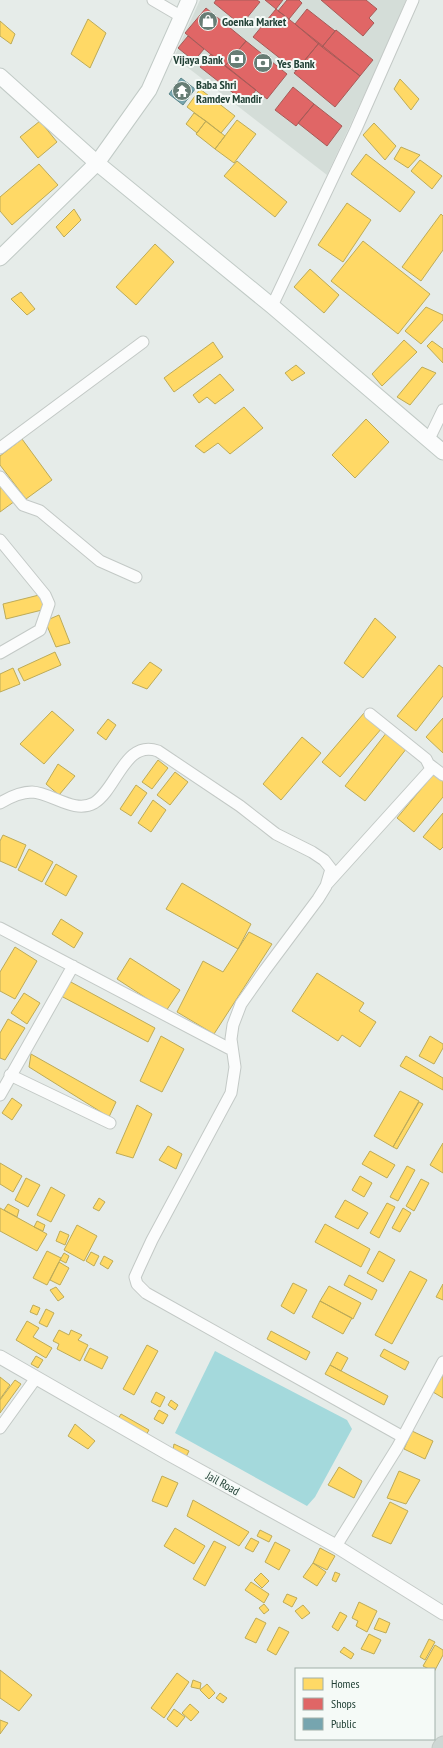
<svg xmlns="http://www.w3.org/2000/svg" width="443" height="1748" font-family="'PT Sans Narrow',sans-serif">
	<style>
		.built { fill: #d4ddd8 }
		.water { fill: #a4d9dc }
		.homes { fill: #ffd966; stroke: #bdab58 }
		.shops { fill: #e06666; stroke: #a75b58 }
		.public { fill: #76a5af; stroke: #5d878b }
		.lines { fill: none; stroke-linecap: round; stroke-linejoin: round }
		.minor-casing { stroke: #c3c9c6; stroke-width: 13 }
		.tertiary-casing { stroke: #c3c9c6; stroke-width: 15 }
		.secondary-casing { stroke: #c1cac6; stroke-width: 17 }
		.primary-casing { stroke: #c2cbc7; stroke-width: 19 }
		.minor { stroke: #fbfcfc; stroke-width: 11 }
		.tertiary { stroke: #fbfcfc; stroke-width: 13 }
		.secondary { stroke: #fbfcfc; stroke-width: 15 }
		.primary { stroke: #ced7d4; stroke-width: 17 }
		.labels { text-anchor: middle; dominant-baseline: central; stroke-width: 4; stroke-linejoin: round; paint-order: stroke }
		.poi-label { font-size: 12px; font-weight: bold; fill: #224136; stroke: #f5faf7; text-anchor: start }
		.street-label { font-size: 12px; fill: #224136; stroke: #f5faf7 }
	</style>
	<rect width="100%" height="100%" fill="#e6ece9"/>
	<path class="built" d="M200 0H406L386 48 327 175 174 57Z"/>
	<path class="water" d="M215 1351 347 1420 352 1429 315 1497 307 1506 175 1433Z"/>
	<path class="homes" d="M88 19 106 33 90 68 71 54Z
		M0 21 15 34 11 44 0 36Z
		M400 79 419 99 411 110 394 89Z
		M200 89 235 116 221 133 187 107Z
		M194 113 206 121 197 133 186 124Z
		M237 120 256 134 234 163 215 149Z
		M40 121 57 142 38 158 20 137Z
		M206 121 225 136 215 149 196 134Z
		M374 123 396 146 385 160 363 135Z
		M401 147 420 155 408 168 394 159Z
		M366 154 415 192 400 212 351 174Z
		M420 160 442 176 432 189 411 171Z
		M237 161 287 202 275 217 224 176Z
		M39 164 58 185 12 225 0 211V197Z
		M347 203 371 220 343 262 318 245Z
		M74 209 81 220 64 237 56 227Z
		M441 214 443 216V250L421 281 402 267Z
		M363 241 430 294 398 334 331 281Z
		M155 244 174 262 136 305 116 287Z
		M310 269 339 295 324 313 294 287Z
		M21 292 35 309 27 315 11 299Z
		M426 307 443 315V320L421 344 405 331Z
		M404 340 417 352 382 386 372 374Z
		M432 341 443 349V363L427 346Z
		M213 342 223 357 174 392 164 378Z
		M296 365 305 373 292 381 285 373Z
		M422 367 436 373 410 405 397 397Z
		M220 374 234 390 215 404 207 397 199 403 193 395Z
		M244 407 263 428 230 454 218 443 204 453 195 446Z
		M366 419 389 442 355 478 332 455Z
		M22 439 52 480 26 499 0 465V456Z
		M0 482 15 501 0 512Z
		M43 594 46 609 6 619 3 604Z
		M59 615 70 643 56 647 45 621Z
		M375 618 396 637 363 678 344 663Z
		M55 652 61 665 24 681 18 669Z
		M150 662 162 670 147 689 132 683Z
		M439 665 443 668V696L416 731 397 716Z
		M13 668 20 684 0 692V674Z
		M52 711 74 730 44 764 20 744Z
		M364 713 382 728 340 777 322 762Z
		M443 718V753L426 737Z
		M108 719 116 725 106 740 97 733Z
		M387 732 407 748 365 801 345 786Z
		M302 737 321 753 281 800 263 784Z
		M158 760 168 768 152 789 142 782Z
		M58 764 75 776 59 795 46 784Z
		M436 771 443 777V797L414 832 397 818Z
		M175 772 188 782 170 805 157 795Z
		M136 785 147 793 131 816 120 809Z
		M153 800 166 810 151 832 138 823Z
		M443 813V847L440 850 423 837Z
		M3 835 26 845 16 868 0 861V841Z
		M29 849 53 862 42 882 18 870Z
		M56 864 77 876 66 896 45 884Z
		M182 883 251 924 238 949 166 909Z
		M61 919 83 933 74 948 52 934Z
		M249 932 272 944 214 1034 177 1012 203 961 223 972Z
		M15 947 37 961 15 999 0 991V972Z
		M130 958 180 990 166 1011 117 979Z
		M317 973 364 1003 359 1011 376 1022 360 1047 342 1035 338 1041 292 1011Z
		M69 981 155 1028 148 1042 61 996Z
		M24 993 40 1003 27 1024 11 1013Z
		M8 1019 25 1028 5 1060 0 1058V1033Z
		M161 1036 184 1049 162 1092 140 1081Z
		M430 1036 443 1044V1048L434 1064 419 1056Z
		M31 1054 116 1102 109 1117 29 1067Z
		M406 1056 443 1078V1090L400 1066Z
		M400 1091 419 1101 393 1147 374 1136Z
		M12 1098 22 1105 12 1120 2 1113Z
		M419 1102 423 1104 397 1149 393 1147Z
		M137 1105 152 1114 133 1158 116 1153Z
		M443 1143V1173L430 1165Z
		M168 1146 182 1154 176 1169 159 1160Z
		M370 1151 395 1165 387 1178 362 1164Z
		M0 1163 22 1176 13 1192 0 1184Z
		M407 1166 415 1170 398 1201 390 1197Z
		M360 1176 372 1183 364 1197 352 1190Z
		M26 1178 40 1185 28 1207 15 1200Z
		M421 1179 429 1183 414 1211 406 1206Z
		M51 1187 65 1195 51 1222 37 1215Z
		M99 1198 105 1202 99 1211 93 1208Z
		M345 1200 368 1213 358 1229 335 1217Z
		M387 1203 395 1207 379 1238 370 1233Z
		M8 1204 19 1210 17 1217 4 1210Z
		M0 1208 47 1234 37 1251 0 1231Z
		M403 1208 411 1213 400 1232 392 1228Z
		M37 1221 45 1225 43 1231 34 1227Z
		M325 1224 370 1249 361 1267 315 1242Z
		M77 1225 97 1236 84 1261 64 1250Z
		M60 1231 69 1235 65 1245 56 1241Z
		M47 1251 61 1258 47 1285 33 1278Z
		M379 1251 395 1260 383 1282 367 1273Z
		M91 1252 99 1256 94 1266 86 1261Z
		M64 1253 69 1256 66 1263 60 1260Z
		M104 1256 113 1261 108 1269 100 1264Z
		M59 1262 69 1268 60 1285 50 1280Z
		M410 1271 427 1280 392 1344 375 1335Z
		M349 1275 377 1290 372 1300 344 1285Z
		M293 1283 307 1290 294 1314 281 1306Z
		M443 1284V1300L436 1297Z
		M329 1286 361 1303 353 1319 320 1301Z
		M56 1287 64 1297 58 1301 50 1290Z
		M320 1301 352 1318 343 1334 312 1317Z
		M33 1305 40 1308 37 1315 30 1312Z
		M46 1309 54 1313 47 1327 39 1323Z
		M27 1321 39 1328 33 1337 52 1348 46 1358 16 1340Z
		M59 1330 69 1335 71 1330 82 1335 78 1340 88 1345 80 1361 57 1349 59 1344 53 1341Z
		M271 1331 310 1352 306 1360 267 1339Z
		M147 1345 158 1351 134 1395 123 1389Z
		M90 1348 108 1357 102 1369 84 1360Z
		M384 1349 409 1362 405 1370 380 1356Z
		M337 1352 348 1358 341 1371 330 1365Z
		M36 1356 43 1360 38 1368 31 1364Z
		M330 1365 388 1396 384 1405 325 1374Z
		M443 1374V1398L433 1392Z
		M0 1377 10 1385 0 1399Z
		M15 1380 21 1384 0 1413V1400Z
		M156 1392 165 1397 160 1407 151 1402Z
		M171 1400 178 1405 175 1410 168 1405Z
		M159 1410 168 1415 163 1424 154 1419Z
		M121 1414 149 1430 146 1435 118 1419Z
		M75 1424 95 1441 88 1449 68 1436Z
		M412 1431 433 1441 425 1459 404 1449Z
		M174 1444 189 1451 186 1457 173 1450Z
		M339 1467 362 1481 354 1498 328 1485Z
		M399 1471 420 1480 406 1504 387 1498Z
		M162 1476 178 1483 167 1507 152 1501Z
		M193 1500 249 1532 239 1546 187 1516Z
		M390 1502 408 1511 391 1544 372 1536Z
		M175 1528 205 1546 194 1564 164 1546Z
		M260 1530 272 1536 269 1542 257 1536Z
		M251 1538 259 1542 253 1552 245 1548Z
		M214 1541 226 1547 205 1586 193 1579Z
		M275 1542 290 1550 279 1570 265 1562Z
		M320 1548 335 1556 327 1570 313 1563Z
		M313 1563 326 1572 317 1586 303 1577Z
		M335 1572 340 1574 336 1582 332 1580Z
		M261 1573 269 1581 262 1588 254 1580Z
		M251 1582 269 1594 264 1603 245 1590Z
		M287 1594 297 1598 292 1607 283 1602Z
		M359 1602 377 1611 367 1632 356 1626 358 1621 352 1618Z
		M264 1604 269 1610 264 1614 259 1608Z
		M303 1605 310 1613 302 1619 295 1611Z
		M340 1612 347 1616 338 1631 332 1627Z
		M256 1618 266 1623 256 1643 245 1638Z
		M379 1618 390 1623 386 1633 374 1629Z
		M279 1627 289 1632 276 1655 267 1650Z
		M369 1634 381 1640 374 1654 361 1649Z
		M429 1639 435 1642 425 1660 420 1657Z
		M435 1645 443 1650V1655L434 1672V1669H429L423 1666Z
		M344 1647 354 1654 351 1659 340 1652Z
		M0 1670 32 1695 19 1711 0 1698Z
		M177 1673 189 1682 164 1718 151 1708Z
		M193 1680 201 1683 200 1689 191 1687Z
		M207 1684 215 1693 209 1699 200 1690Z
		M220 1693 227 1698 223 1703 216 1698Z
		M190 1704 199 1712 191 1721 182 1713Z
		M174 1709 185 1717 177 1727 167 1719Z
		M0 1720 8 1723 0 1734Z"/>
	<path class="shops" d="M216 0H257L260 2 241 25 214 3Z
		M265 0H283L276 9Z
		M287 0H299L302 3 289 19 278 11Z
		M321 0H366L377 9 369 18 374 23 363 36Z
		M206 8 246 41 225 66 185 33Z
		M276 9 319 43 296 71 253 37Z
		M307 9 335 31 322 47 295 24Z
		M336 30 373 60 360 76 322 47Z
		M188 36 204 49 194 61 178 48Z
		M246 41 287 74 267 99 225 66Z
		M319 43 360 76 335 107 294 73Z
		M211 54 256 90 246 103 200 67Z
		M293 87 314 104 296 126 275 110Z
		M314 104 342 126 327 146 298 123Z"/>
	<path class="public" d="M181 78 195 89 183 105 169 94Z"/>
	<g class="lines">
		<g class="minor-casing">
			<path id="minor" d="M153 0 182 17
				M272 306 356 129 413 0
				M429 439 443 410
				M0 448 143 342
				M0 477 23 505 40 511 100 561 136 577
				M0 540 45 595 49 604 40 630 0 653
				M430 765 443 775
				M0 803C10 797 20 792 32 792 52 793 74 814 94 803 117 789 125 739 158 751L240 806 276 834 312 852 324 860 331 869 326 886 318 899 265 970 241 1004 233 1025 231 1039 235 1067 231 1093 152 1240 139 1268 135 1277 137 1284 146 1293 403 1437
				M327 884 431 769 426 759 370 714
				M0 928 232 1050
				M10 1075 110 1123
				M0 1095 73 966
				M0 1428 36 1378
				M336 1546 397 1448 443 1362"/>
		</g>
		<g class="tertiary-casing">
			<path id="tertiary" d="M0 1357 169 1454 336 1546 443 1613"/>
		</g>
		<g class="secondary-casing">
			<path id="secondary" d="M0 76 97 163 272 306 443 452
				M0 258 97 163 149 90 189 0"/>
		</g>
		<g class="primary-casing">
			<path id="primary" d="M441 1748 443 1745"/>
		</g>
		<use href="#minor" class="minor"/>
		<use href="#tertiary" class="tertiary"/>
		<use href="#secondary" class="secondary"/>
		<use href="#primary" class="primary"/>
	</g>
	<defs>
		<g id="shop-disc" transform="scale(1)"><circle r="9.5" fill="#677d75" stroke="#f5faf7"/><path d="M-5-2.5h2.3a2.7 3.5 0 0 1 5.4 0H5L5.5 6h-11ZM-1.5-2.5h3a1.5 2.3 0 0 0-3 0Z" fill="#fff"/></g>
		<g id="bank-disc" transform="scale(1)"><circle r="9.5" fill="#677d75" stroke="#f5faf7"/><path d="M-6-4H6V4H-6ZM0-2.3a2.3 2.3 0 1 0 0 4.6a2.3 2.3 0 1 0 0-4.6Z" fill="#fff"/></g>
		<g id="temple-disc" transform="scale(1)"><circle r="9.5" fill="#677d75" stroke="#f5faf7"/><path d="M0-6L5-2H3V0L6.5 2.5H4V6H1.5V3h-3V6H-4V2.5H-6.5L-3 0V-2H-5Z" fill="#fff"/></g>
	</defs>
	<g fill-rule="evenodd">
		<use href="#shop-disc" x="208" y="21"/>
		<use href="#bank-disc" x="237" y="59"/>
		<use href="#bank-disc" x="263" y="63"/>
		<use href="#temple-disc" x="182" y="91"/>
	</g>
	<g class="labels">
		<g class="poi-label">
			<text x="222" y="21">Goenka Market</text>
			<text x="223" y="59" text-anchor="end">Vijaya Bank</text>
			<text x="277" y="63">Yes Bank</text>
			<text x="196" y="84">Baba Shri<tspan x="196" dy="14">Ramdev Mandir</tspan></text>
		</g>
		<g class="street-label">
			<text transform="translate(223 1483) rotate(29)">Jail Road</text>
		</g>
	</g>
	<rect x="295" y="1668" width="140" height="72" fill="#f5faf7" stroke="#a1b0aa"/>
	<rect x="303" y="1678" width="20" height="12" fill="#ffd966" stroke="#a1b0aa"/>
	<text x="331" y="1688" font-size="12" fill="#224136">Homes</text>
	<rect x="303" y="1698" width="20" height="12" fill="#e06666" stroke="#a1b0aa"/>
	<text x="331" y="1708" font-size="12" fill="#224136">Shops</text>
	<rect x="303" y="1718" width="20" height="12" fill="#76a5af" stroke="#a1b0aa"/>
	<text x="331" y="1728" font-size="12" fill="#224136">Public</text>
</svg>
